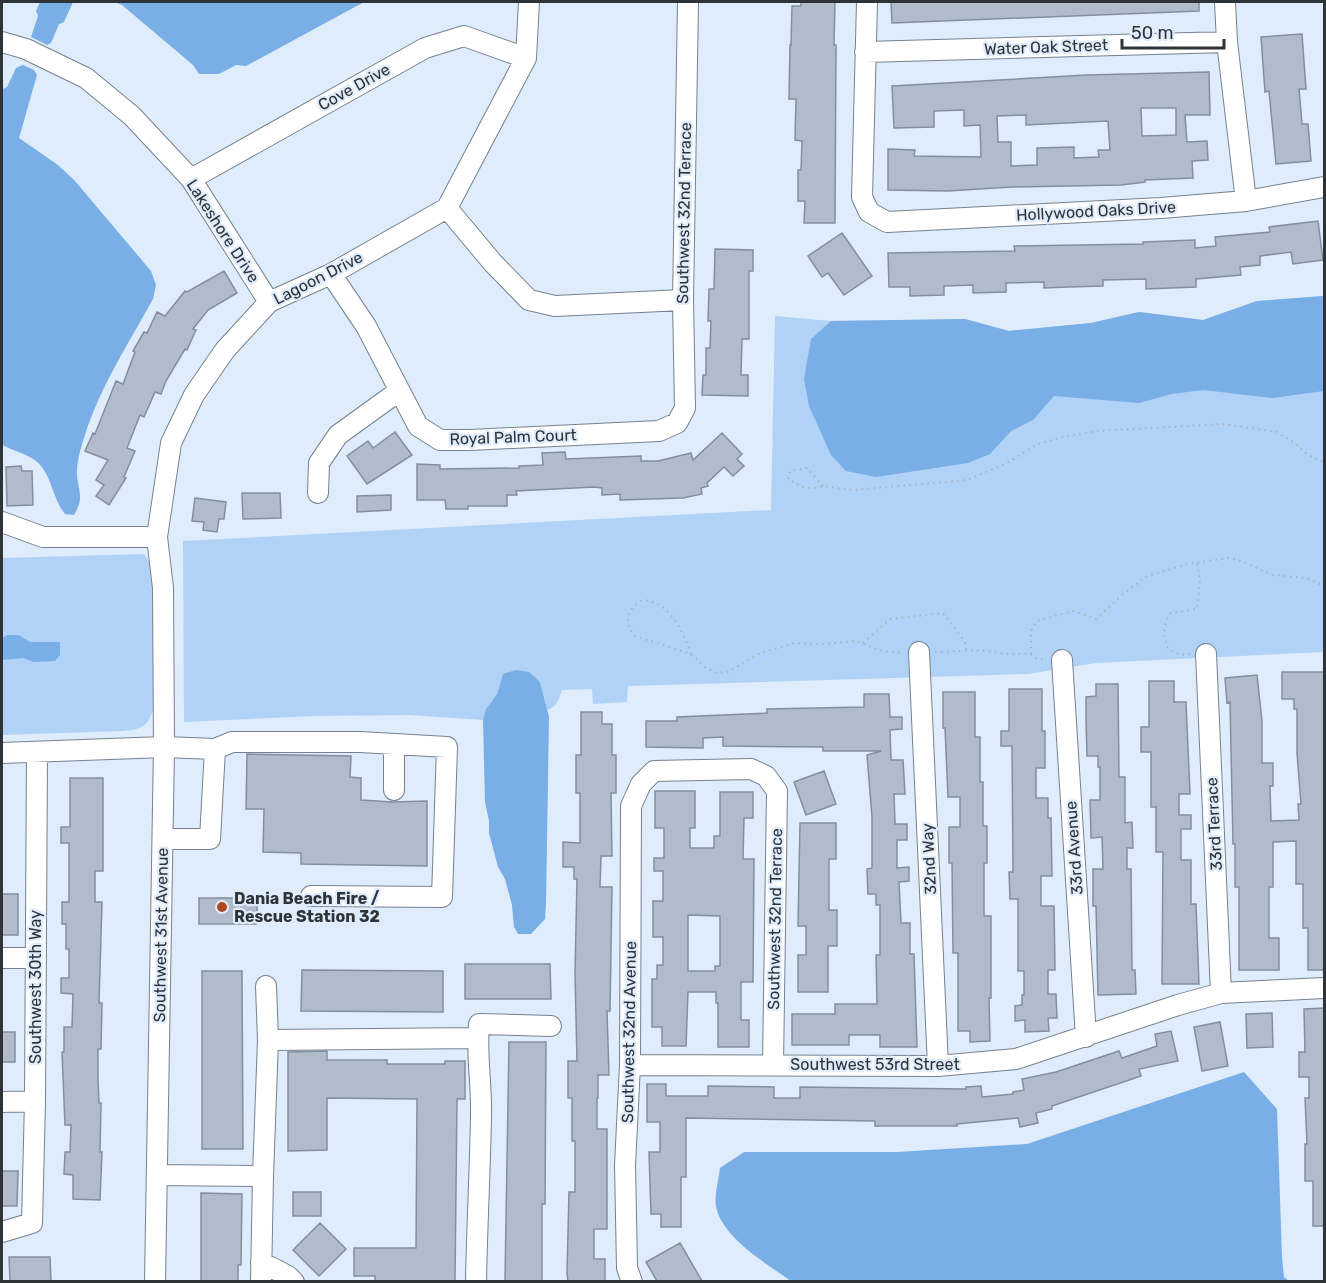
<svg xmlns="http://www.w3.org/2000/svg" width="1326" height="1283" font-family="Rubik,sans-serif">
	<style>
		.green { fill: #b1d2f7 }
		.water { fill: #79aee6 }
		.building { fill: #b0bcca; stroke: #838f9c; stroke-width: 1.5; fill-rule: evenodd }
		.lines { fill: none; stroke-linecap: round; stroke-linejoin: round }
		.minor-casing { stroke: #76828f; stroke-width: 22 }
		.path { stroke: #a8b2be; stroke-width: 2; stroke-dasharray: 1.5 4.5; stroke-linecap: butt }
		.minor { stroke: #fff; stroke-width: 20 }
		.poi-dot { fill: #af4920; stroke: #dfecfb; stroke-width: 2 }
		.labels { text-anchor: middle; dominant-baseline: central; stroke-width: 4.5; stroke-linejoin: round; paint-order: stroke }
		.street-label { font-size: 16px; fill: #2e3338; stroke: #dfecfb }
		.poi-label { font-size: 16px; font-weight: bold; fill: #2e3338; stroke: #dfecfb; text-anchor: start }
	</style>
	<rect width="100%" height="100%" fill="#dfecfb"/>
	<path class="green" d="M1324 296V652L1096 663 1028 674 628 686 627 702 593 704 592 689 562 690C559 699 557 707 547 710L540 681 503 674 497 694 486 709 483 720 409 715 315 716 184 722 183 541 771 510 775 316 831 321 965 319 1009 331 1091 323 1139 312 1203 320 1257 301Z
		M144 554 151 565 155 581 154 706C149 726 143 729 123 731L2 735V558Z"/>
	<path class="water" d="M40 2H73L64 22 59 24 51 43 47 45 31 37 38 16 36 11Z
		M115 2H364L246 66 236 65 219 74H199L193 65 122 5Z
		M23 65 34 70 37 75 19 138 58 165 75 181 151 271 156 285 153 299C129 343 100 387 85 435 81 447 76 463 77 476 79 493 84 498 74 515L65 514C52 498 52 474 36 461 27 454 12 450 2 445V92L3 89 7 87 16 68Z
		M1324 296V391L1273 398 1203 390 1172 394 1139 403 1054 396 1033 420 1011 431 990 454 968 463 876 477 846 471 831 455 809 406 804 379 811 339 831 321 965 319 1009 331 1091 323 1139 312 1203 320 1257 301Z
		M7 635H19L30 642H60V655L55 661 33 662 24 658 2 660V639Z
		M516 670 529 672 540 682 549 717 546 904 545 919 531 934H518L514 927 512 905 505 879 498 867 489 833V821L485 802 483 720 486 709 497 694 503 674Z
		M1244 1072 1277 1109 1282 1257 1284 1277 1289 1281H791C767 1264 721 1237 716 1206 714 1195 719 1179 720 1168L744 1152H897L1027 1144Z"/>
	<path class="building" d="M801 2H835L834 45H836L835 223H804L805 201H798V170H801L802 141 795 140 796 99H789L790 45H791L792 6H801Z
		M891 2H1199V11L892 23Z
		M1302 34 1306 89H1299L1302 124H1308L1311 161 1276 164 1269 91 1265 92 1261 37Z
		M1209 72 1210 115H1185L1187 142 1207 141 1208 160 1192 161 1193 178 1145 180V182L1121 185 1012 187 948 191 888 190V149L915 150 914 156 981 157 980 125 964 126V110L934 111V127L894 128 892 86 1087 75ZM1141 108H1176V135L1142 136ZM1026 115V125L1108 121 1110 150H1098L1099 157 1074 158V147L1037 148V165L1011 166V142H998L997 116Z
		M1318 221 1323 260 1293 264 1291 252 1260 256V265L1240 267 1241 275 1196 279V287L1146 289V279L1103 280V286L1068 287 1044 288V282L1006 283V292L973 293V285L944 286V295L910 296V287H889L888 253 1015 251 1014 246 1143 244V242L1195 240V248L1216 246 1215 237 1270 232 1269 227Z
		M842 233 872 276 844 295 828 273 822 277 808 256Z
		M715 249 753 250V271H749V339H742L741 375H748V396L702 395 703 375H706V348H710L711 321H708L709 289H714Z
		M224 271 237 293 208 310 193 329 196 330 187 350 185 349 166 381 161 394 155 392 144 417 140 415 127 448 135 451 124 477 126 478 109 505 96 496 104 485 96 480 108 460 85 451 93 433 95 434 116 381 123 384 135 352 133 351 144 332 147 333 157 312 165 316 185 291 187 292Z
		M395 432 412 455 367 484 347 456 368 441 373 448Z
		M722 433 742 454 737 459 744 466 733 476 724 467 707 483 708 486 701 488 702 494 683 498 620 500V494L602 495V488L594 487 516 491 517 495H507V506H468V509H446L445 500H417V464L440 465V469L519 468V466L543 465 542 453 565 452 566 459 641 456V461H658L691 453 693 460Z
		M21 466 22 471H32L33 505 7 506 6 467Z
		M242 493H280L281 518 243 519Z
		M391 495V510L357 512V496Z
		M195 498 226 502 224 519H219L217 532 203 530 204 522 192 521Z
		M1282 672H1324V970H1308V928H1303V884H1296V841L1273 842V887H1269V938H1279V970H1239V887H1235V844H1233L1230 702 1227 703 1225 678 1257 675 1262 721V763H1273V786H1270L1271 821 1299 820 1298 804H1301L1297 753V709H1294V699H1282Z
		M1149 681H1174V702H1186L1190 794H1179V815H1191V829H1181V860H1191V904H1196L1199 984H1162L1163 852H1156V807H1151V752H1141V727H1149Z
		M1096 684H1118L1119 777H1125V823L1132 822 1133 848H1127V869H1131L1132 970H1135L1136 994 1098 995 1096 906H1093V869H1103L1102 837 1091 838 1090 800H1100V767H1098V756H1087L1086 720V697L1096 696Z
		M1009 689H1042V731H1045V768H1036V798H1048V818H1051L1052 876H1041V906H1054L1055 970H1048V994H1056L1057 1018H1048L1049 1031 1025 1032V1020L1015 1021V1006L1022 1005V995H1024V971H1018V899H1010L1009 872H1013L1012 746H1001V731H1009Z
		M943 692H975V737H980V782H983V826H987V863H984V916H991V998H989L990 1041 970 1042V1031H958V953H953L952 863H949V827H960V797H948L945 728H943Z
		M864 694H889L890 717H902V729L890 730 891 760H903L905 794H894L895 824H907V840H897V868L909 867V881L899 882 901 923H910V954H914L917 1047H880V1035H849V1045H792V1014H835V1004H877L876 955H880V905H876V894H868L867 869 872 868V817L867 755 881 751H823V747L723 746V737L703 738V748L646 747V721H677V717L767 713V709L864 707Z
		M581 712H602V724H612V755H616V793H611L612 856H601L600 887H612L610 1011H607L609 1075H598V1098H597V1129H607V1229H594V1259H605V1281H568L567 1273 569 1192H575V1141H572V1098H568V1061H577L575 974 577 879H574V867H563V842L580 843V793H576V755H581Z
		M247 754 351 756 350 777 361 778V800L393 802 427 801V866L301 864V853L263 852 264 809H246Z
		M824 771 836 804 806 815 794 782Z
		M70 778H103V871H95V902H102L99 1003H102L101 1049H98V1078L99 1103H101L100 1152H102L100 1200 73 1199V1175L64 1174 65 1152H70L71 1125H65L62 1052H64V1027H72L73 994 61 993V978H69V949H66V924H62V902H69V843H61V827H70Z
		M655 791H695V828H690V848H714V836H720V792H753V818H744L743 859H754L753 982H741V1020H749V1047H718V1003H716V992H688L686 1046H662V1027H652V979H657V965H663V937H653V901H663V871H654V858H664V828H655ZM688 915 720 916V966H715V971H688Z
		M800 823H836V859H829V910H837V946H828V992H798V955H806V926H798Z
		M2 894H18V935H2Z
		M199 898H257V924H199Z
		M465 964H550L551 999H465Z
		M302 970 443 971V1012L301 1011Z
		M202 971H242L243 1149H202Z
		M1324 1008V1226H1313V1181H1305V1144H1307L1305 1098H1309V1077H1299V1052H1305L1304 1009Z
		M1272 1013 1273 1047 1247 1048 1246 1014Z
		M1220 1022 1228 1066 1202 1071 1194 1027Z
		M1171 1031 1178 1061 1139 1069 1141 1076 1052 1106V1109L1036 1113 1038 1123 1020 1127 1018 1118 957 1124V1126H875V1121L686 1118V1177H681V1227H661V1214H651L649 1152H660V1122H647V1084H666V1096H708V1086L774 1087V1098H800V1087L966 1089V1087L981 1086 982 1097 1013 1094V1092L1024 1090 1022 1079 1056 1072 1119 1051 1122 1058 1157 1046 1155 1034Z
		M2 1032H15V1062H2Z
		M509 1042H546L545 1204H542V1281H505Z
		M327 1051V1060H387V1064H445V1061H465V1099H457L455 1281H375V1276H354V1248H416L417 1099 327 1098V1150L288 1151V1052Z
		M2 1171H18L17 1206H2Z
		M293 1192H321V1216H293Z
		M201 1193 242 1194 241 1265H238V1281H201Z
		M320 1223 346 1249 319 1276 293 1250Z
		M680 1243 702 1281H657L646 1262Z
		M9 1257H50L51 1281H10Z"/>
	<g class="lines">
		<g class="minor-casing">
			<path id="minor" d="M867 2 862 197 869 212 887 222 1161 208 1246 201 1324 187
				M1225 2 1227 42 1246 201
				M2 42 26 49 86 78 132 116 191 179 269 302
				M865 52 1227 42
				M191 179 425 48 464 36 526 58
				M447 208 493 263 529 300 555 306 683 300
				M331 274 366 326 418 426 440 440H470L659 431 677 423 685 408 683 300 688 2
				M318 493 319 463 338 435 399 391
				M2 522 43 537H157
				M919 652 938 1066
				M1206 654 1221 993
				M1062 660 1086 1037
				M2 753 164 747 215 749 232 742H360L447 747 442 897 311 896
				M394 790V744
				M164 839H210L215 749
				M2 958H35
				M266 986 268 1040 478 1038
				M630 1065 938 1066 1016 1059 1178 1005 1221 993 1324 988
				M2 1102 35 1101
				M157 1175 263 1176 261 1282
				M263 1176 268 1040
				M2 1232 32 1223 35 1101 37 752
				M261 1262 288 1276 294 1282
				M155 1282 164 747 163 588 157 537 171 443 194 395 225 350 269 302 331 274 447 208 526 58 529 2
				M476 1282C477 1226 480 1171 481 1116 482 1085 476 1055 479 1024L551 1026
				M632 1282 627 1268 625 1165 630 1065 631 806 641 784 654 771 751 769 766 776 777 791 773 1065"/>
		</g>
		<path class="path" d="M823 486 807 468 790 471 788 479 802 487 816 488 823 486 853 490 967 480 1005 464 1038 444 1063 437 1097 431 1223 424 1277 432 1296 444 1308 455 1324 462
			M863 643 890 619 943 613 965 642 966 651
			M935 652 980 650 1006 654H1031V631L1037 621 1073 611 1096 619 1122 595 1147 576 1188 564 1229 558 1241 561 1273 575 1307 578 1324 586
			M691 654C683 631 670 602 643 600 627 608 623 622 635 636L691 654 706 668 717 673 728 672 760 653 795 643 823 644 856 641 882 651 902 653
			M1031 654C1035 660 1040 659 1047 660
			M1190 654 1180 655 1168 649C1163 635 1162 626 1171 613L1197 609 1200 581 1197 563"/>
		<use href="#minor" class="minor"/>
	</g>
	<circle class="poi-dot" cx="222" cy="907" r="6"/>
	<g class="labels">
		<g class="street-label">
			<text transform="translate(1046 47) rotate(-2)">Water Oak Street</text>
			<text transform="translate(354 87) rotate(-29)">Cove Drive</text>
			<text transform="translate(1096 211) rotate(-3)">Hollywood Oaks Drive</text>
			<text transform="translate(684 213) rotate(-89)">Southwest 32nd Terrace</text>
			<text transform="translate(223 231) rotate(57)">Lakeshore Drive</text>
			<text transform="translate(318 278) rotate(-27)">Lagoon Drive</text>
			<text transform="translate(513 437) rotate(-2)">Royal Palm Court</text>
			<text transform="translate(1214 824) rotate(-93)">33rd Terrace</text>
			<text transform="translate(1074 848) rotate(-94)">33rd Avenue</text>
			<text transform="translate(929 859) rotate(-93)">32nd Way</text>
			<text transform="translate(775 919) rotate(-89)">Southwest 32nd Terrace</text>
			<text transform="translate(161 935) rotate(-89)">Southwest 31st Avenue</text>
			<text transform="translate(35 987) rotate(-90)">Southwest 30th Way</text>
			<text transform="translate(629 1032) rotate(-89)">Southwest 32nd Avenue</text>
			<text x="875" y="1064">Southwest 53rd Street</text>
		</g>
		<g class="poi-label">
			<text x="234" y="898">Dania Beach Fire /<tspan x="234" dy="18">Rescue Station 32</tspan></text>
		</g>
	</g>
	<rect width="1326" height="1283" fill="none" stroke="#2e3338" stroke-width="6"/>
	<path d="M1122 39v9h102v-9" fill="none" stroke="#2e3338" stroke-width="3"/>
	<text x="1131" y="39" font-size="18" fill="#2e3338" stroke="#dfecfb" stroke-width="4.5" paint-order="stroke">50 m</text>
</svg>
